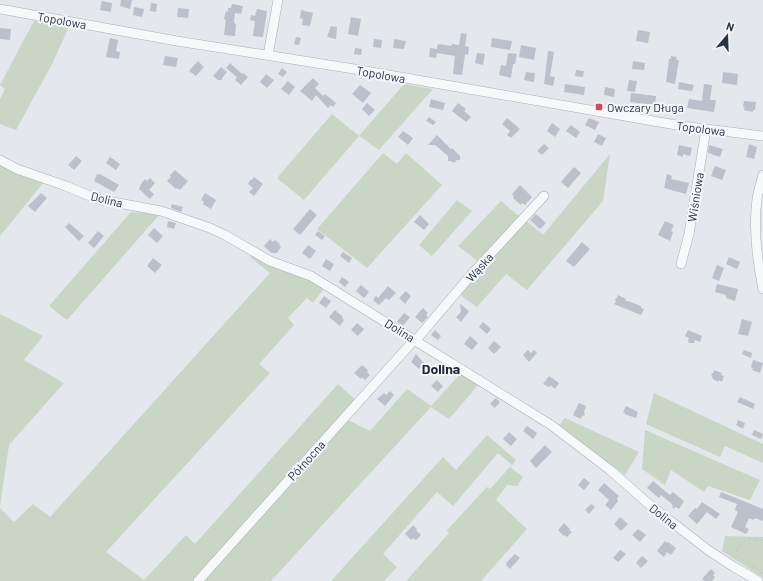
<svg xmlns="http://www.w3.org/2000/svg" width="763" height="581" font-family="Barlow,sans-serif">
	<style>
		.green { fill: #c9d6c5 }
		.building { fill: #bbc0ca }
		.lines { fill: none; stroke-linecap: round; stroke-linejoin: round }
		.minor-casing { stroke: #a9aeb7; stroke-width: 10 }
		.path { stroke: #c2c5cb; stroke-width: 1; stroke-dasharray: 3 3; stroke-linecap: butt }
		.minor { stroke: #f7f8fa; stroke-width: 9 }
		.poi-dot { fill: #d1495b; stroke: #f4f6f9; stroke-width: 1.5 }
		.labels { text-anchor: middle; dominant-baseline: central; stroke-width: 4; stroke-linejoin: round; paint-order: stroke }
		.street-label { font-size: 12px; fill: #2b3445; stroke: #f4f6f9 }
		.poi-label { font-size: 12px; fill: #2b3445; stroke: #f4f6f9; text-anchor: start }
		.quarter-label { font-size: 14px; font-weight: bold; fill: #1d2536; stroke: #f4f6f9 }
	</style>
	<rect width="100%" height="100%" fill="#e4e7ec"/>
	<path class="green" d="M34 21 69 27 52 64 16 130 0 124V99L5 89 0 85Z
		M404 84 433 89 379 150 359 136 304 200 277 178 332 114 359 136Z
		M383 153 397 164 406 153 442 185 367 268 317 229Z
		M610 154 603 201 527 290 506 274 477 307 459 294 525 220 543 235Z
		M0 163 44 182 0 236Z
		M457 200 472 211 432 256 419 245Z
		M501 201 520 217 479 262 458 246Z
		M131 212 160 214 67 320 49 306Z
		M253 254 277 267 325 287 313 303 307 298 288 318 294 325 259 364 270 373 106 552 144 580 186 535 195 544 338 384 361 405 348 420 370 431 407 389 431 406 461 373 479 384 449 419 431 407 271 581H0V508L14 522 33 504 50 517 270 273 250 257Z
		M0 314 43 336 24 360 64 383 9 445 0 506Z
		M654 393 763 444V463L725 446 720 457 646 424Z
		M565 418 639 452 625 475 559 425Z
		M645 430 760 480 750 500 708 486 704 492 671 470 665 485 642 469Z
		M487 435 516 460 512 465 498 453 453 506 437 492 383 554 397 567 384 581H331L443 457 456 470Z
		M510 467 523 477 517 486 507 485 496 500 527 529 481 581H406L449 533 447 530 487 487 490 489Z
		M725 536 763 537V578L722 551Z"/>
	<path class="building" d="M121 0H132L130 9 120 6Z
		M102 1 112 3 111 12 100 10Z
		M151 3 157 4 156 12 150 11Z
		M232 4 243 6 241 14 235 13 234 23 236 24 235 36 224 35 226 20 224 19 226 11 228 12V8H231Z
		M134 7 144 9 142 17 133 15Z
		M178 8 189 9 188 18 177 17Z
		M257 9 267 11 263 37 253 36 255 21 250 20 251 15 255 16Z
		M301 10 313 13 310 26 302 25 303 19 300 18Z
		M351 17 361 19 358 36 348 34Z
		M331 26 337 27 336 39 327 37Z
		M0 28 11 29 10 40 0 39Z
		M638 30 650 32 648 43 636 41Z
		M461 33 467 34 465 46 469 47 468 55 465 54 462 75 453 74 455 56 437 53 436 58 429 57 430 48 437 49 438 44 451 46 452 44 459 45Z
		M296 37 301 38 299 45 294 44Z
		M110 38 118 40 116 51 120 52 119 59 106 57Z
		M492 38 512 41 510 50 491 47Z
		M374 39 382 40 381 48 373 47Z
		M394 39 406 41 404 49 393 48Z
		M521 45 536 48 534 60 519 57Z
		M355 48 362 49 361 55 354 54Z
		M548 51 554 52 550 76 555 77 553 86 544 84Z
		M477 53 485 54 483 65 475 63Z
		M508 53 517 54 515 64H513L511 78 499 75 501 65 506 66Z
		M165 56 178 58 176 67 163 65Z
		M671 56 677 57 676 60H679L675 84 666 82 669 59H671Z
		M198 61 204 67 196 76 189 71Z
		M633 61 645 63 644 70 632 69Z
		M230 63 242 74 243 73 248 77 241 85 235 80 237 77 226 68Z
		M221 67 227 72 222 78V80H218L213 76Z
		M282 68 287 72 283 77 278 74Z
		M576 70 584 71 583 77 575 76Z
		M526 72 535 73 534 82 524 80Z
		M723 72 738 74 737 85 722 83Z
		M266 74 274 80 267 88 260 82Z
		M313 78 319 84 315 88 323 96 325 94 336 103 333 107 331 105 328 108 316 95 312 101 300 91Z
		M629 80 637 81 635 92 627 91Z
		M288 81 295 87 289 95 281 89Z
		M679 82 694 85 692 91 678 89Z
		M565 84 585 87 584 95 564 92Z
		M704 84 712 85 710 100H716L714 112 687 108 689 99 702 101Z
		M360 85 371 93 363 103 352 94Z
		M605 87 615 89 614 97 604 95Z
		M631 93 656 96 655 105 630 102Z
		M431 99 445 103 443 110 429 107Z
		M744 101 756 102 755 110H753V112L744 110 745 107H743Z
		M367 103 375 110 369 116 362 109Z
		M458 103 466 109 464 111 471 117 466 122 452 111Z
		M429 117 436 122 433 125 426 121Z
		M507 118 520 129 511 138 507 135 510 131 502 124Z
		M589 118 599 122 595 130 585 125Z
		M552 123 560 129 555 137 547 131Z
		M571 125 580 132 576 138 566 131Z
		M403 131 413 138 408 145 398 137Z
		M598 134 606 138 602 146 594 142Z
		M437 135 451 149 452 148 460 156V160H457L454 163 451 161H448V156L435 145H428Z
		M544 144 549 148 542 155 537 151Z
		M749 144 757 147 754 159 746 157Z
		M679 145 692 148 690 156 683 154V157L677 155Z
		M709 145 723 149 720 157 708 153Z
		M76 156 82 161 74 170 68 165Z
		M110 157 120 164 116 170 106 163Z
		M715 166 726 170 722 180 711 176Z
		M574 167 581 173 568 188 561 182Z
		M175 170 188 181 180 190 177 188 176 189 167 181 171 177 170 175Z
		M97 174 99 175 100 174 119 185 114 192 94 181Z
		M667 174 672 176 671 179 689 183 686 194 664 188Z
		M254 177 263 184 254 196 249 192 253 188 248 184 250 180H252Z
		M150 178 155 183 149 190 154 194 150 199 139 189 141 184 145 179 147 181Z
		M520 185 532 197 525 205 522 203 521 205 513 198 514 196 512 194Z
		M41 193 47 198 35 212 28 206Z
		M205 193 216 200 211 209 203 204 204 202 201 200Z
		M172 204 183 207 181 212 171 208Z
		M310 209 317 215 300 235 293 229Z
		M536 214 546 223 540 229 530 220Z
		M420 215 429 224 424 230 414 222Z
		M168 221 176 223 174 229 167 227Z
		M665 221 674 225 671 231 673 232 670 241 658 235Z
		M69 223 84 236 79 241 65 227Z
		M154 228 163 236 157 243 148 235Z
		M98 231 104 236 94 248 88 243Z
		M318 231 325 236 322 240 315 235Z
		M270 239 273 242 275 240 280 244 279 245 281 247 277 253H271L264 246Z
		M582 242 590 249 574 267 566 261Z
		M308 245 316 251 310 259 302 253Z
		M343 252 352 258 349 263 340 256Z
		M729 257 740 262 737 269 726 264Z
		M153 258 162 265 155 273 147 266Z
		M326 259 334 264 330 271 322 266Z
		M717 265 724 268 719 281 712 278Z
		M342 277 349 282 345 287 339 282Z
		M717 284 738 289 735 301 726 298V295L715 292Z
		M361 285 369 292 364 298 356 291Z
		M388 286 396 293 389 300 386 298 379 305 373 300 376 296 378 298Z
		M406 291 411 296 405 304 399 298Z
		M618 295 626 299 625 300 641 306V308L644 309 641 315 614 304 616 302 615 299 617 298Z
		M324 296 331 301 326 308 319 303Z
		M460 304 469 311 461 322 456 317 461 312Z
		M423 308 428 313 426 315 428 317 422 323 415 317Z
		M335 310 343 317 342 318 344 320 340 326 329 317Z
		M404 313 410 317 403 326 397 322Z
		M742 319 752 322 748 336 738 334Z
		M483 322 491 329 487 334 479 327Z
		M357 323 364 329 358 336 351 330Z
		M435 330 441 336 438 340 431 335Z
		M688 330 702 336 700 342 695 340 694 343H689L688 340 689 338 685 336Z
		M470 336 478 343 472 350 464 344Z
		M494 341 501 347 494 354 488 348Z
		M528 350 531 353 534 350 537 353 529 362 523 355Z
		M744 350 752 353 751 358 742 354Z
		M416 354 424 363 419 369 411 362Z
		M753 360 763 363 760 373 752 370 753 368 751 367Z
		M362 365 368 370 367 372 370 375 365 380 362 377 361 379 354 373Z
		M714 370 722 373 721 375 724 376 722 382 719 380 718 382 713 379 711 374 713 373Z
		M549 376 559 383 555 389 550 385 549 387 543 384Z
		M437 380 443 386 438 392 431 386Z
		M390 391 394 395 385 406 377 399 384 393 386 395Z
		M740 397 755 404 753 409 737 402Z
		M496 398 500 402 495 408 490 404Z
		M579 403 586 406 584 412 585 415 582 416 581 419 573 415Z
		M626 406 638 412 636 418 627 415 623 412Z
		M738 420 745 423 743 429 736 425Z
		M527 426 537 433 533 439 523 431Z
		M754 430 763 434 761 439 752 435Z
		M509 432 517 439 511 446 503 439Z
		M545 445 552 452 536 468 530 461Z
		M584 478 590 483 584 490 578 485Z
		M653 481 670 495 673 492 684 501 679 509 676 507 673 509 672 504 661 495 659 498 647 488Z
		M604 483 619 496 617 499 618 501 611 510 605 505 609 500 598 490Z
		M721 492 763 509V521L755 518 754 520 749 518 745 527 749 529 746 534 731 527 738 512 735 510 737 504 719 497Z
		M702 502 720 514 716 519 707 512 697 524 688 516 695 508 697 509Z
		M591 504 595 507 589 514 585 510Z
		M620 517 628 524 621 531 614 524Z
		M564 523 570 529 569 530 572 532 567 537 565 535 564 536 558 530Z
		M413 525 417 529 416 530 421 535 416 540 413 538 411 540 405 534Z
		M638 529 646 535 640 542 632 535Z
		M665 541 667 543 668 542 676 548 671 555 667 552 664 557 657 551Z
		M620 550 626 554 618 562 613 558Z
		M515 554 520 558 510 569 506 565 507 564 506 563Z
		M642 556 648 561 641 568 636 563Z
		M711 569 715 573 713 575 715 577 712 581H705L702 579Z"/>
	<g class="lines">
		<g class="minor-casing">
			<path id="minor" d="M0 9 177 41 348 68 682 126 763 136
				M268 55 278 0
				M0 160 17 169 66 186 97 199 161 211 210 228 225 235 270 261 311 276 551 425 610 470 651 506 708 550 734 567 758 581
				M763 175C761 183 758 191 757 199 753 229 757 260 763 289
				M681 264 689 234 706 129
				M416 340 471 275 544 196
				M198 581 415 339"/>
		</g>
		<path class="path" d="M763 540C753 539 745 536 739 547 737 551 737 553 738 557L763 573"/>
		<use href="#minor" class="minor"/>
	</g>
	<rect class="poi-dot" x="595" y="103" width="8" height="8" rx="2"/>
	<g class="labels">
		<g class="street-label">
			<text transform="translate(62 20) rotate(10)">Topolowa</text>
			<text transform="translate(381 74) rotate(10)">Topolowa</text>
			<text transform="translate(701 128) rotate(7)">Topolowa</text>
			<text transform="translate(695 197) rotate(-81)">Wiśniowa</text>
			<text transform="translate(107 199) rotate(14)">Dolina</text>
			<text transform="translate(479 267) rotate(-48)">Wąska</text>
			<text transform="translate(400 330) rotate(32)">Dolina</text>
			<text transform="translate(306 460) rotate(-48)">Północna</text>
			<text transform="translate(664 516) rotate(38)">Dolina</text>
		</g>
		<g class="poi-label">
			<text x="607" y="107">Owczary Długa</text>
		</g>
		<g class="quarter-label">
			<text x="441" y="368">Dolina</text>
		</g>
	</g>
	<g transform="translate(727 36) rotate(19)" stroke="#f4f6f9" stroke-width="3" paint-order="stroke">
	<path d="M0-3L7 15L0 10L-7 15Z" fill="#2b3445"/>
	<text y="-6" font-size="11" font-weight="bold" text-anchor="middle" fill="#2b3445">N</text>
	</g>
</svg>
